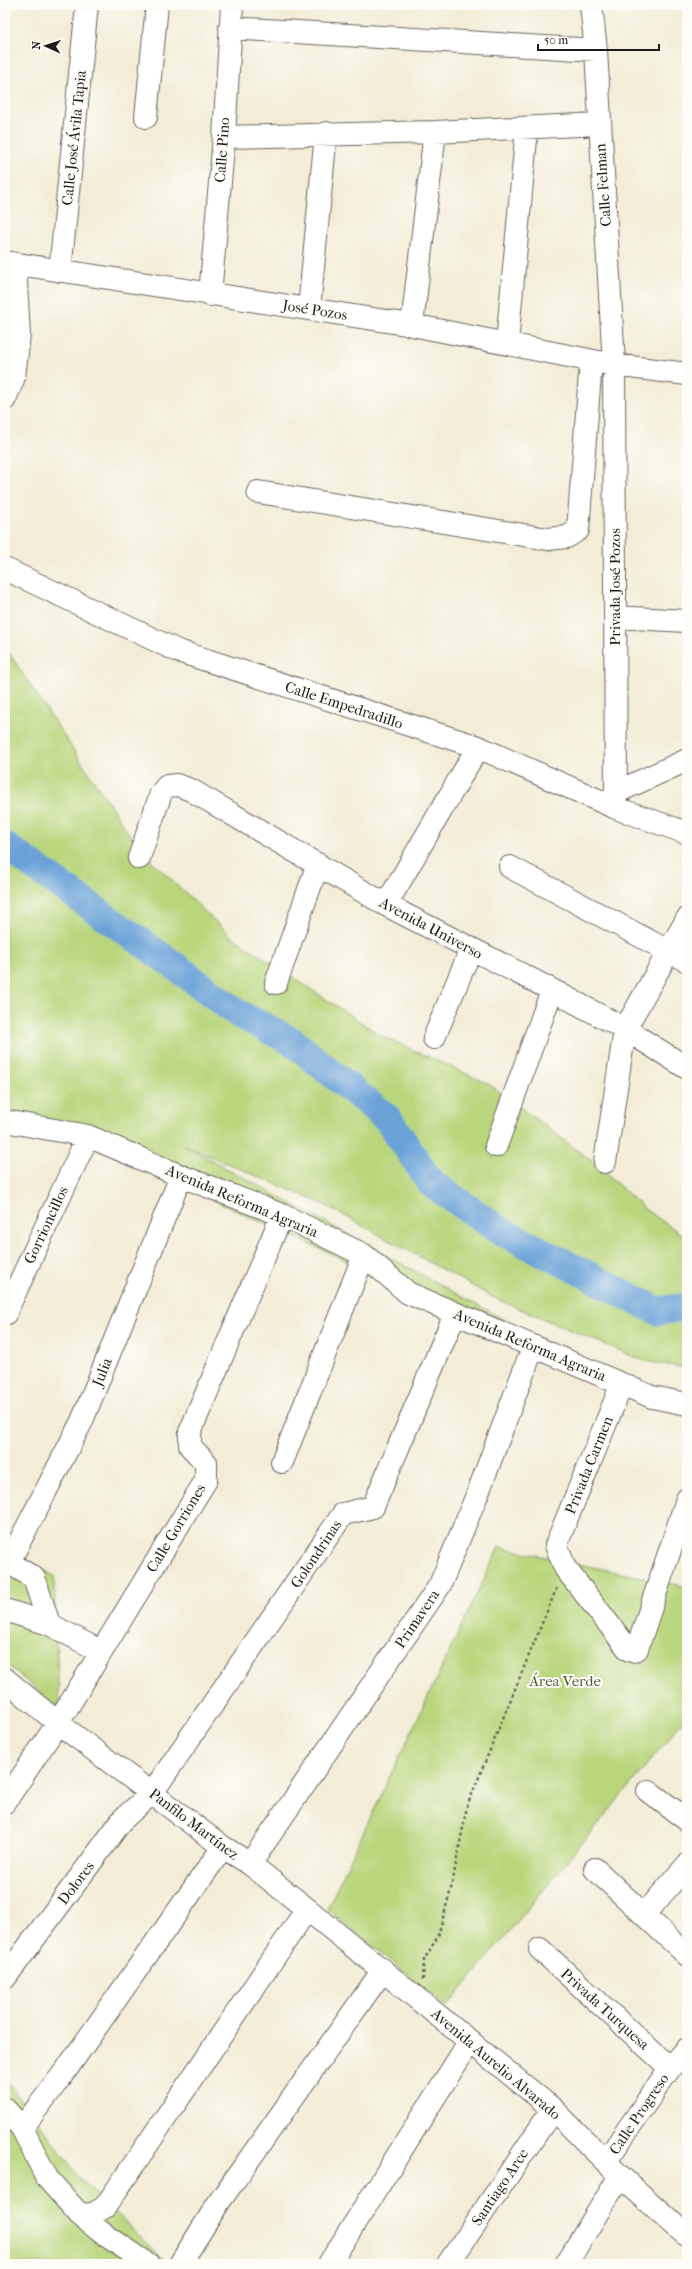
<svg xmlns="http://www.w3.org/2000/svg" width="692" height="2269" font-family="'IM FELL French Canon',serif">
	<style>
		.green { fill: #b9d67d; stroke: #6a794c }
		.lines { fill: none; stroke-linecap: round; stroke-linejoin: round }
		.river { stroke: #6aa2d8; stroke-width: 29 }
		.minor-casing { stroke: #67655d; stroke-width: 24 }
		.path { stroke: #67655d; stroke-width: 2.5; stroke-dasharray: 3 3; stroke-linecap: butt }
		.minor { stroke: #fff; stroke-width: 22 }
		.labels { text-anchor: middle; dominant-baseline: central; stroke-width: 4; stroke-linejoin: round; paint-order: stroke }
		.street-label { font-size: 15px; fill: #1c1c1c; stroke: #fdfcf7 }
		.park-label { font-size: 15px; fill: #535d3e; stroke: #fdfcf7 }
	</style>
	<rect width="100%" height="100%" fill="#fdfcf7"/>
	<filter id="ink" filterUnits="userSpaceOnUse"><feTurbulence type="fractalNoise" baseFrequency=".025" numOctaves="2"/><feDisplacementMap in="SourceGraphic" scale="8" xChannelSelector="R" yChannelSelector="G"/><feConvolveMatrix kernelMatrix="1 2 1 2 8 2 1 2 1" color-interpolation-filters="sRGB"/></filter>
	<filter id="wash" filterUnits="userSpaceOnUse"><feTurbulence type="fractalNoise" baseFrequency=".012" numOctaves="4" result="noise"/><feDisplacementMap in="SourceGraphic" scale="16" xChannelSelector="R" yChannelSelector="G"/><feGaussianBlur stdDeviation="0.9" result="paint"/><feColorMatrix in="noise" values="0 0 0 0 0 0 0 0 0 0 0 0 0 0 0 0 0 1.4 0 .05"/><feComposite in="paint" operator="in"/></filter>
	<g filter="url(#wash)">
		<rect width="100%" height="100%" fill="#f3edd7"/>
		<path class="green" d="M5 647 140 850 232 937 380 1035 489 1084 593 1162 646 1210 687 1238V1368L644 1361 494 1298 325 1205 184 1145 622 1384 5 1107Z
			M5 1547 54 1576 59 1708 5 1663Z
			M499 1547 687 1587V1716L447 2007 327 1909Z
			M5 2079 84 2183 168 2264H5Z"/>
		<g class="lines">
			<path class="river" d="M5 846 175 966 237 1013 293 1042 388 1119 431 1183 499 1230 658 1311 687 1307"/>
		</g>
	</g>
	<g filter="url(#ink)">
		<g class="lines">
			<g class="minor-casing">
				<path id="minor" d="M591 5 596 50 614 365 616 808
					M230 28 596 50
					M146 117 157 5
					M224 137 435 132 599 124
					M5 262 412 325 614 365 687 374
					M60 271 87 5
					M210 295 224 137 232 5
					M309 309 326 133
					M412 325 435 132
					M507 343 527 128
					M5 399 14 377 19 335 15 264
					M258 492 548 539 567 537 578 530 591 361
					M5 569 178 651 478 747 616 808 687 833
					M615 617 687 621
					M617 792 687 760
					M139 858 161 793 167 786 177 785 191 790 386 905 552 990 625 1029 687 1068
					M510 867 687 961
					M386 905 478 747
					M276 983 318 864
					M434 1038 471 949
					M5 1121 88 1136 181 1176 282 1215 364 1255 408 1293 652 1397 687 1404
					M496 1146 552 990
					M605 1162 625 1029 687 919
					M5 1314 88 1136
					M622 1384 556 1545 565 1568 629 1650 633 1651 637 1649 687 1499
					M282 1462 364 1255
					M5 1560 34 1578 49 1624
					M5 1565 9 1562 82 1421 181 1176
					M5 1610 49 1624 100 1651
					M5 1679 58 1723 223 1847 250 1864 307 1909 553 2109 620 2176 687 2236
					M648 1791 687 1820
					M5 1802 58 1723 206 1480V1463L190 1446V1432L282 1215
					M250 1864 440 1585 479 1490 533 1347
					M595 1869 687 1955
					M644 1915 687 1865
					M540 1949 670 2068
					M5 1978 123 1819 152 1793 343 1514 373 1507 455 1314
					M5 2109 22 2128 47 2178 80 2215 101 2232 148 2264
					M22 2128 66 2070 223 1847
					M606 2161 670 2068 687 2049
					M80 2215 93 2214 105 2207 307 1909
					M180 2264 219 2202 383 1970
					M329 2264 470 2041
					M448 2264 553 2109
					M566 2264 620 2176"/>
			</g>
			<path class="path" d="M423 1980 424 1960 438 1936 452 1885 467 1806 557 1587"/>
			<use href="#minor" class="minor"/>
		</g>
	</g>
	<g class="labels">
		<g class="street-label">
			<text transform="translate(74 138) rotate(-84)">Calle José Ávila Tapia</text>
			<text transform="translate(222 150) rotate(-86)">Calle Pino</text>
			<text transform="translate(603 185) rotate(-94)">Calle Felman</text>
			<text transform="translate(315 310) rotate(9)">José Pozos</text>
			<text transform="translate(615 587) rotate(-90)">Privada José Pozos</text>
			<text transform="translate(344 705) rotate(18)">Calle Empedradillo</text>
			<text transform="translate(431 928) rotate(28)">Avenida Universo</text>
			<text transform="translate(242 1201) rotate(23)">Avenida Reforma Agraria</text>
			<text transform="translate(46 1225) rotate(-65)">Gorrioncillos</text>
			<text transform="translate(530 1345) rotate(23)">Avenida Reforma Agraria</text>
			<text transform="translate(102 1372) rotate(-68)">Julia</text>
			<text transform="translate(589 1465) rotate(-68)">Privada Carmen</text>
			<text transform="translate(176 1528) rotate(-59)">Calle Gorriones</text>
			<text transform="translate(316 1554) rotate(-56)">Golondrinas</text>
			<text transform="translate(417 1619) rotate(-56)">Primavera</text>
			<text transform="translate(194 1824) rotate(37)">Panfilo Martínez</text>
			<text transform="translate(76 1883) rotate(-53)">Dolores</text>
			<text transform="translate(605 2009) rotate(42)">Privada Turquesa</text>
			<text transform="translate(496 2064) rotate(40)">Avenida Aurelio Alvarado</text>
			<text transform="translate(639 2114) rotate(-56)">Calle Progreso</text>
			<text transform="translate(500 2187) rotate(-56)">Santiago Arce</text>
		</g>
		<g class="park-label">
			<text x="565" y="1681">Área Verde</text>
		</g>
	</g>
	<rect width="692" height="2269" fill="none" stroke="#fdfcf7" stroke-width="20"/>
	<g transform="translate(46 46) rotate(273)" stroke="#fdfcf7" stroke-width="3" paint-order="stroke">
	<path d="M0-3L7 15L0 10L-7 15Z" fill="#1c1c1c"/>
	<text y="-6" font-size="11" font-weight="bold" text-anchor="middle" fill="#1c1c1c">N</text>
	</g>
	<path d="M538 44v6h121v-6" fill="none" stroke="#1c1c1c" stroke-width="2"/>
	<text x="544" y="44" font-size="12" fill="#1c1c1c" stroke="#fdfcf7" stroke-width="3" paint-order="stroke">50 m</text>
</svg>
